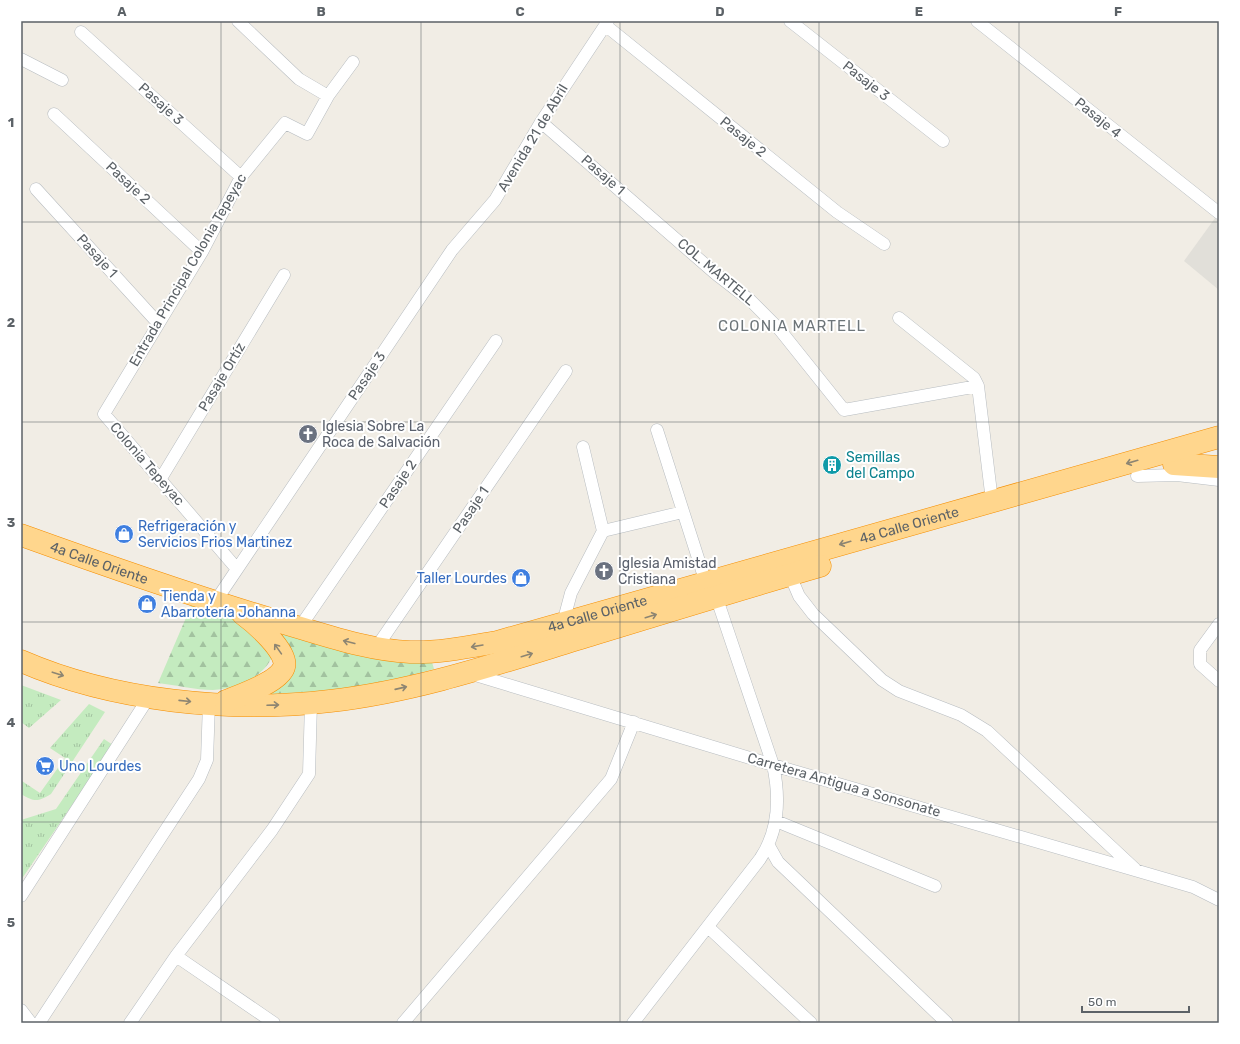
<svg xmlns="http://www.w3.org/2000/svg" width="1240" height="1044" font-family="Rubik,sans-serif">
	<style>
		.industrial { fill: #e1dfd9 }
		.grass { fill: url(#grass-tufts) }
		.forest { fill: url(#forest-firs) }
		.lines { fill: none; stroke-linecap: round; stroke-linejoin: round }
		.street-casing { stroke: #b7bcc0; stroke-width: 13 }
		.highway-casing { stroke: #f58e00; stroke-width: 23 }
		.street { stroke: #fff; stroke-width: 12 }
		.highway { stroke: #ffd68d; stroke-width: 22 }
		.oneway { stroke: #8d8572 }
		.grid { fill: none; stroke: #5c6267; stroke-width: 1; stroke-opacity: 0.55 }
		.labels { text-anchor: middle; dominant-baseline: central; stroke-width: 4; stroke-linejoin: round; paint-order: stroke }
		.street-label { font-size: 14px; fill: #5c6267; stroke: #fff }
		.worship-label { font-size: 14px; fill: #5b616d; stroke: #fff; text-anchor: start }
		.culture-label { font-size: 14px; fill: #0d838f; stroke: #fff; text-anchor: start }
		.shop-label { font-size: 14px; fill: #366cbe; stroke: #fff; text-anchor: start }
		.neighbourhood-label { font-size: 15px; letter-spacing: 1px; fill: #6d7579; stroke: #fff }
		.neatline { fill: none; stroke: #5c6267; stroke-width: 1.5 }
		.grid-label { font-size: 13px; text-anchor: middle; font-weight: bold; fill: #5c6267 }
	</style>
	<defs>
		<pattern id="grass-tufts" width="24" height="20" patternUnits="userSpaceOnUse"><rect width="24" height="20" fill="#c4ebbf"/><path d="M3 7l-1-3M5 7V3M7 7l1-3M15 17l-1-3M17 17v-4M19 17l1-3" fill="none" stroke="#a2c29f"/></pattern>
		<pattern id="forest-firs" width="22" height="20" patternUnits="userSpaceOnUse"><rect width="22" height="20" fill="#c4ebbf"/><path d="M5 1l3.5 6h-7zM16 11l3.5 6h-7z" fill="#a2c29f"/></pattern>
	</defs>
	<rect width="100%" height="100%" fill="#f1ede5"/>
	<path class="industrial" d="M1218 214 1219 215V290L1184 261Z"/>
	<path class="grass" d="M21 685 61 700 29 728 21 722Z
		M89 704 105 712 51 794C37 802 35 802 21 794L22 781 40 793 65 758 50 748Z
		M104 739 113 745 21 880V820L56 809Z"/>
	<path class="forest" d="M194 599 233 611 272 656C265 677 235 689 213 690 195 690 176 685 158 683Z
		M271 625 432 662 434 669 386 682 341 690 272 694 261 689 277 682Z"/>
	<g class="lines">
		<g class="street-casing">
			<path id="street" d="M238 21 299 79 328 96
				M790 21 943 141
				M977 21 1219 213
				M605 25 837 212 884 244
				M81 32 241 177
				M21 59 62 80
				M54 114 202 252
				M541 122 716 274 751 301 780 330 844 410 978 386 992 501
				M36 189 158 323
				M899 318 974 378 978 386
				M657 430 706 583
				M1137 476 1177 475 1219 480
				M160 480 284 275
				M603 531 683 512
				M237 569 104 414 202 252 241 177 285 123 307 134 328 96 353 62
				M790 575 799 596 813 614 882 680 899 691 961 715 987 731 1135 869
				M215 602 452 250 495 200 541 122 608 21
				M563 623 571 593 603 531 583 447
				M1219 624 1200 650V664L1219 681
				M300 627 496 341
				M376 648 566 371
				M472 674 773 765 1193 887 1219 900
				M776 821 935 886
				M769 846 778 862 947 1023
				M21 896 149 697
				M708 927 811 1023
				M176 956 274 1023
				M21 1010 31 1023
				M39 1023 199 779 207 760 209 703
				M130 1023 176 956 272 830 309 774 311 703
				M403 1023 611 779 634 722
				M633 1023 760 859C779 831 780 797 773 765L716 596"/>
		</g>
		<g class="highway-casing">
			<g id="highway">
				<path d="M1174 464 1219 467"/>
				<path id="s1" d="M21 535C107 566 193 596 280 622 323 634 365 650 410 652 439 653 468 647 497 642L1219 437"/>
				<path d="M21 661C113 701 230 713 330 701 420 691 508 660 594 634 669 611 744 588 820 566"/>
				<path d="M226 701C241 695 279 682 284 667 289 652 254 622 243 614"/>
			</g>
		</g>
		<use href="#street" class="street"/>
		<use href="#highway" class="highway"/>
	</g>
	<defs><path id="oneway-shaft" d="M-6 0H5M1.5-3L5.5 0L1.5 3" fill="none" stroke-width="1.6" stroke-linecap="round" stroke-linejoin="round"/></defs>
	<g class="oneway">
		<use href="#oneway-shaft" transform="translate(1132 462) rotate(164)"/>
		<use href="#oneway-shaft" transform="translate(845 543) rotate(164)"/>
		<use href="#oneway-shaft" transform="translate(651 616) rotate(-17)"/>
		<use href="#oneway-shaft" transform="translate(349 642) rotate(-166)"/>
		<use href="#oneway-shaft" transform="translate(477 646) rotate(170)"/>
		<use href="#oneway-shaft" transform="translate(278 649) rotate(-125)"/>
		<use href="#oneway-shaft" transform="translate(527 655) rotate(-17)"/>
		<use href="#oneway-shaft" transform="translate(58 674) rotate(18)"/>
		<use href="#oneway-shaft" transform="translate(401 688) rotate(-13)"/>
		<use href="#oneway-shaft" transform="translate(185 701) rotate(6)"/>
		<use href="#oneway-shaft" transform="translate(273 705) rotate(-2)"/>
	</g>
	<path class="grid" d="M221 21V1023M421 21V1023M620 21V1023M819 21V1023M1019 21V1023M21 222H1219M21 422H1219M21 622H1219M21 822H1219"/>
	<defs>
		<g id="church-disc" transform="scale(1)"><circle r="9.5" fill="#6b7280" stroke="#fff"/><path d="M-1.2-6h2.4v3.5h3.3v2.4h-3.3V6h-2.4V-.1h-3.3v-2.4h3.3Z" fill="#fff"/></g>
		<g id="building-disc" transform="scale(1)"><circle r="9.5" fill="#0f9aa8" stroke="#fff"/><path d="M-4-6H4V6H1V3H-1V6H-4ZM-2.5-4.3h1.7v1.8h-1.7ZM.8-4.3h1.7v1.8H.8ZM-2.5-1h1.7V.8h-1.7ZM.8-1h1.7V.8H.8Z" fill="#fff"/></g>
		<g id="shop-disc" transform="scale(1)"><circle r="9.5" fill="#3f7fe0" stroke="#fff"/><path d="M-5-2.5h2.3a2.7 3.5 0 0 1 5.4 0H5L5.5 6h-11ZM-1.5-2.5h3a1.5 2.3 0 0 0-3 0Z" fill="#fff"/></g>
		<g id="supermarket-disc" transform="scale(1)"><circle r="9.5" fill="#3f7fe0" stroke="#fff"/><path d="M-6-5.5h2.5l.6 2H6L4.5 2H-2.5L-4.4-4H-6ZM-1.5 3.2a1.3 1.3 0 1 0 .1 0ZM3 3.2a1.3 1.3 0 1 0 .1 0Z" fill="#fff"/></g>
	</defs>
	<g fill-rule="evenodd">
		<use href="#church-disc" x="308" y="434"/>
		<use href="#building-disc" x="832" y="465"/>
		<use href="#shop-disc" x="124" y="534"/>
		<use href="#church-disc" x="604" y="571"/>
		<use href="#shop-disc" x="521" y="578"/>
		<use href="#shop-disc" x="147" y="604"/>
		<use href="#supermarket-disc" x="45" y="766"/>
	</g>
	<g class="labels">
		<g class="street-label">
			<text transform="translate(866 81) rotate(38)">Pasaje 3</text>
			<text transform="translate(161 104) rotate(42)">Pasaje 3</text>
			<text transform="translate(1098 118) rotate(39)">Pasaje 4</text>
			<text transform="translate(743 137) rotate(39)">Pasaje 2</text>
			<text transform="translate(533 138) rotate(-59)">Avenida 21 de Abril</text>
			<text transform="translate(603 175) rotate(41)">Pasaje 1</text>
			<text transform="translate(128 183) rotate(43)">Pasaje 2</text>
			<text transform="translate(97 256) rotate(48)">Pasaje 1</text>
			<text transform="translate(188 270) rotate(-60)">Entrada Principal Colonia Tepeyac</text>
			<text transform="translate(716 272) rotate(40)">COL. MARTELL</text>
			<text transform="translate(367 376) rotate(-56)">Pasaje 3</text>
			<text transform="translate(222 377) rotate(-59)">Pasaje Ortíz</text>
			<text transform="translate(147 464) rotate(49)">Colonia Tepeyac</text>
			<text transform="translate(398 484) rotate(-56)">Pasaje 2</text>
			<text transform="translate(471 510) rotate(-56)">Pasaje 1</text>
			<text stroke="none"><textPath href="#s1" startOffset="923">4a Calle Oriente</textPath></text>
			<text stroke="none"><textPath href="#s1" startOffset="83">4a Calle Oriente</textPath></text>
			<text stroke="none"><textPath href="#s1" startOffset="599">4a Calle Oriente</textPath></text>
			<text transform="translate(844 785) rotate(16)">Carretera Antigua a Sonsonate</text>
		</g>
		<g class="worship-label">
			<text x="322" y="426">Iglesia Sobre La<tspan x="322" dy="16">Roca de Salvación</tspan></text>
			<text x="618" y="563">Iglesia Amistad<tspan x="618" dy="16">Cristiana</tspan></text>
		</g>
		<g class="culture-label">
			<text x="846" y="457">Semillas<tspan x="846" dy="16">del Campo</tspan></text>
		</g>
		<g class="shop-label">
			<text x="138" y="526">Refrigeración y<tspan x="138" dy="16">Servicios Frios Martinez</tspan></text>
			<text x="507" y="578" text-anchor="end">Taller Lourdes</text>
			<text x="161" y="596">Tienda y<tspan x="161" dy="16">Abarrotería Johanna</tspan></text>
			<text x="59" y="766">Uno Lourdes</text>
		</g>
		<g class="neighbourhood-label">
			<text x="792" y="326">COLONIA MARTELL</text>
		</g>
	</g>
	<rect width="1240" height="1044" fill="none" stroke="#ffffff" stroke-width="44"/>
	<path d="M1082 1006v6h107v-6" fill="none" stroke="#5c6267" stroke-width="2"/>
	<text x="1088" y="1006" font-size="12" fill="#5c6267" stroke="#ffffff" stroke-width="3" paint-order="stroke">50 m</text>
	<rect x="22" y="22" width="1196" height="1000" class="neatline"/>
	<g class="grid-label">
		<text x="122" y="16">A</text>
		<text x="321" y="16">B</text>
		<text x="520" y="16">C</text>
		<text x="720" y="16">D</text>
		<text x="919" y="16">E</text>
		<text x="1118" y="16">F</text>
		<text x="11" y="127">1</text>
		<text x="11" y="327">2</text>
		<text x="11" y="527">3</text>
		<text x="11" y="727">4</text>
		<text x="11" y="927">5</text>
	</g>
</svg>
